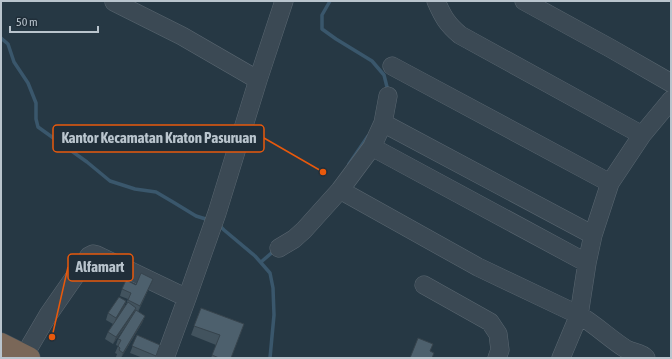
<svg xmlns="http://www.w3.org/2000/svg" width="672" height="359" font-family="'Asap Condensed',sans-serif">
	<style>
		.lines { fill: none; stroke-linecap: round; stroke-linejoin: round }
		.stream { stroke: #3a576c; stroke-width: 3.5 }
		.minor-casing { stroke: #5a6771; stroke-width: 19 }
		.highway-casing { stroke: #46545e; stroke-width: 23 }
		.minor { stroke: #3b4954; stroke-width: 18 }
		.highway { stroke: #7a6758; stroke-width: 22 }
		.wall { fill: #42535e }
		.shaded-wall { fill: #36434c }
		.building { fill: #4d606d; stroke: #36434c }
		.leader { fill: none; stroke: #e8590c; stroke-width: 1.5 }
		.callout-dot { fill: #e8590c; stroke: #202e39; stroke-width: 1.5 }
		.callout { fill: #202e39; stroke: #e8590c; stroke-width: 1.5 }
		.callout-label { font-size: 15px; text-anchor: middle; font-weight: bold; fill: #b9c4cd }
	</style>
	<rect width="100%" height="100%" fill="#263844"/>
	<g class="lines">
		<path class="stream" d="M330 1 322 15V29L336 39 372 61 384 75 387 87 386 92
			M1 38 8 44 14 62 28 83 36 103V119L38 127 87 162 110 181 135 189 156 192 173 202 196 216 209 220
			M349 164 368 136
			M218 224 224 230 255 256 270 273 273 288 274 315 270 358
			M261 262 275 250"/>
		<g class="minor-casing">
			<path id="minor" d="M436 1C443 17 447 24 460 35L642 135
				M524 1 610 48 671 83
				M114 2 182 36 258 80
				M392 66 610 183
				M383 123 593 235
				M372 147 587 263
				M340 190 478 267 579 315C596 325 610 339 626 349 633 353 641 352 646 358
				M279 248 294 239 304 230 340 190 372 147 383 123 388 96
				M424 285 490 322 498 334 500 350 497 358
				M24 356 48 315 89 256 93 254 97 255 187 298
				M165 358 187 298 217 213 258 80 284 1
				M561 358 579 315 587 263 593 235 610 183 642 135 671 100"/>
		</g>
		<g class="highway-casing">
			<path id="highway" d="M1 344 29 358"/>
		</g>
		<use href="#minor" class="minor"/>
		<use href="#highway" class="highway"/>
	</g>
	<path class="wall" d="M153 279 150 286 138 312 145 316 142 323 121 358H118L116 357 117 354 115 353 118 346 116 345 118 339 132 317 113 344 105 339 108 332 113 324 106 320 108 313 126 301 124 308 126 305 128 299 120 296 122 289Z
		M201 308 244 324 231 358H211L216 345 191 335Z
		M137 335 160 345 155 358H143L130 353Z"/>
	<path class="shaded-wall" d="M153 279 150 286 137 313 140 306Z
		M126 301 124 308 114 324 116 318Z
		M136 308 133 314 113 344 116 337Z
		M145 316 142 323 121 358 123 353Z"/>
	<path class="building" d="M141 273 153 279 140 306 128 300 131 293 122 289 126 280 136 285Z
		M119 297 126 301 116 318 108 313Z
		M128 302 136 308 116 337 108 332Z
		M201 308 244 324 231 358H219L212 355 220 335 194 326Z
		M136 310 145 316 123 353 119 350 120 348 118 346 121 340 118 339Z
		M137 335 160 345 156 356 132 346Z
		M418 338 433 344 430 351 434 353 432 358H410Z"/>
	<path class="leader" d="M323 172L264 138M52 337L68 267"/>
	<g class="callout-dot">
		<circle cx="323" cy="172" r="4"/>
		<circle cx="52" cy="337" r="4"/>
	</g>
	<g class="callout">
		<rect x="53" y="125" width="211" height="27" rx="4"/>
		<rect x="68" y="254" width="65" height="27" rx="4"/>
	</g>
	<g class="callout-label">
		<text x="159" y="143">Kantor Kecamatan Kraton Pasuruan</text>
		<text x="100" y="272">Alfamart</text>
	</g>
	<rect width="672" height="359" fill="none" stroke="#b9c4cd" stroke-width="4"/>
	<path d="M10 26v6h88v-6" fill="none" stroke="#b9c4cd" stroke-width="2"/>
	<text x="16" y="26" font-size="12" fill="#b9c4cd" stroke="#202e39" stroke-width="3" paint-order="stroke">50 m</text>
</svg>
